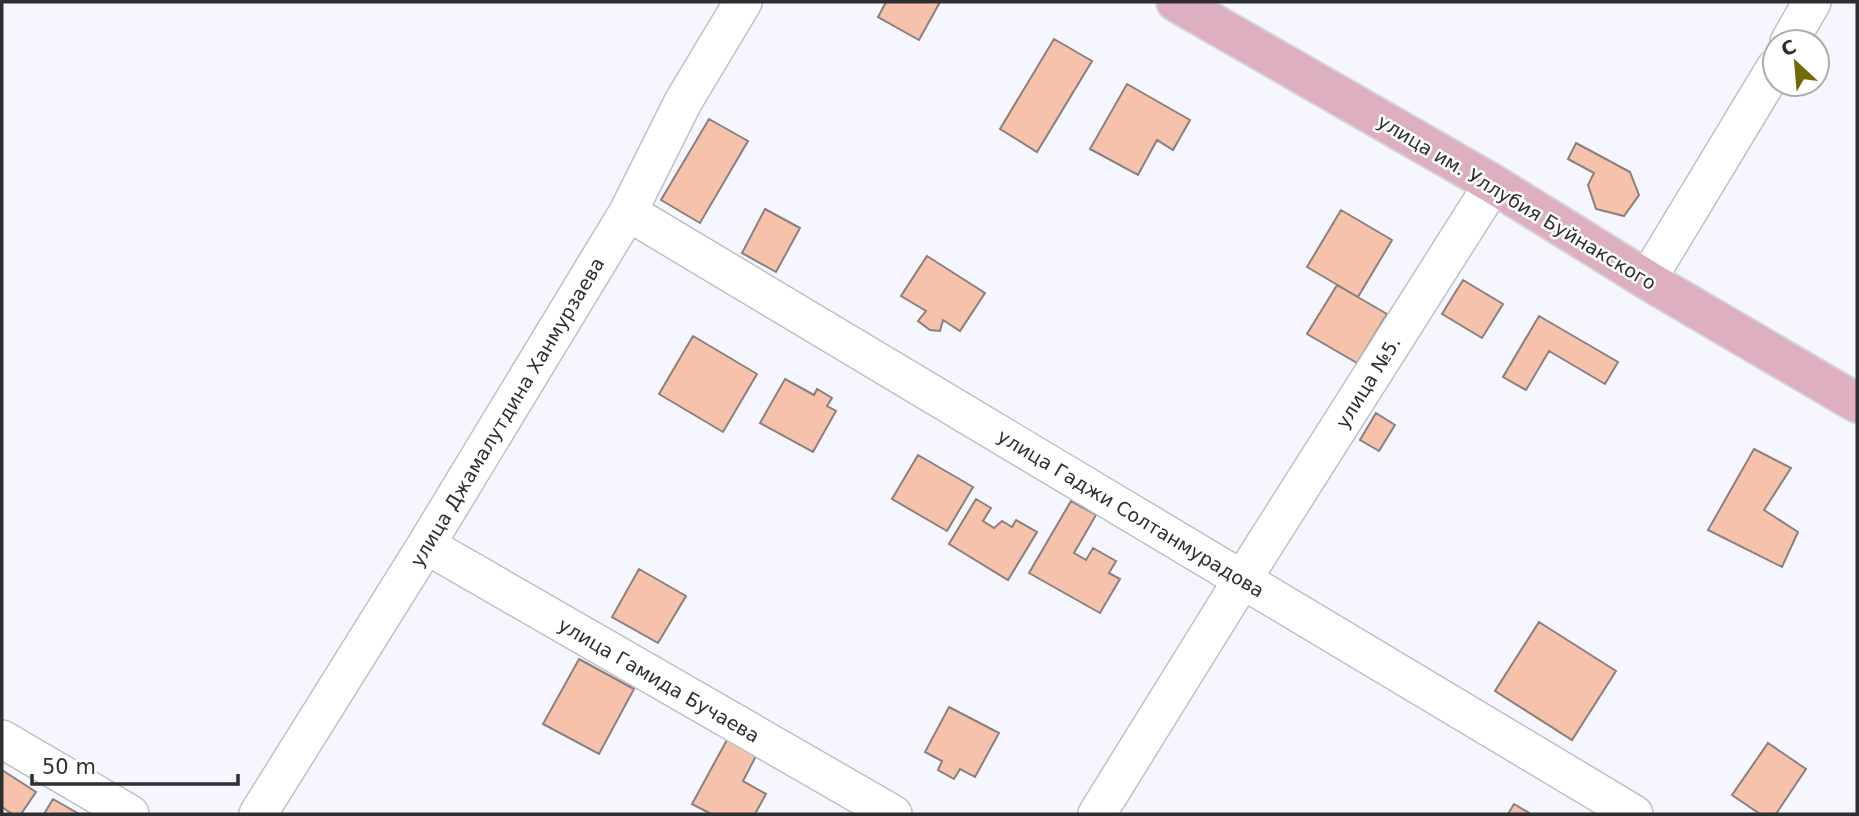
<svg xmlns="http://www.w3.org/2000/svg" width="1859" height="816" font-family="'DejaVu Sans',sans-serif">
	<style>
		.building { fill: #f6c2ac; stroke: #89807d; stroke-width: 2 }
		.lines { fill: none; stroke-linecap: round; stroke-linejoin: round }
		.minor-casing { stroke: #bfc0c8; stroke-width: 40 }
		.major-casing { stroke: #d5d5d6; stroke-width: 42 }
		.minor { stroke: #fff; stroke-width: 37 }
		.major { stroke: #ddafc0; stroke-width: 38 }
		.labels { text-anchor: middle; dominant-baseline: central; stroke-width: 5; stroke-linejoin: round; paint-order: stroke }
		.street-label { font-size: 19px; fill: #2e2f32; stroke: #fff }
	</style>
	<rect width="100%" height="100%" fill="#f6f7fe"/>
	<path class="building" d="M886 2H940L919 40 878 17Z
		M1054 39 1092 61 1037 152 1000 129Z
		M1127 84 1190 120 1173 150 1157 140 1138 175 1090 149Z
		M709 119 748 141 700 223 661 200Z
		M1576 143 1630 172 1639 195 1624 216 1596 209 1588 185 1594 173 1568 159Z
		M765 209 800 228 776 272 742 253Z
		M1341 210 1392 240 1358 297 1307 267Z
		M927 256 985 293 960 331 943 320 940 331 930 330 918 321 926 311 901 296Z
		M1463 280 1503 304 1482 338 1442 314Z
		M1337 285 1387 314 1357 363 1307 334Z
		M1539 316 1618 362 1605 384 1549 351 1526 390 1503 377Z
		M693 336 757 374 723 432 659 394Z
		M785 379 814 395 817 389 832 398 827 406 836 411 813 452 760 423Z
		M1376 413 1395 425 1379 451 1360 440Z
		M1754 449 1791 468 1764 510 1798 532 1782 567 1708 530Z
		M918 455 973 487 947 531 892 499Z
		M976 499 991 508 983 521 994 528 1002 521 1012 527 1016 520 1037 532 1008 580 949 544Z
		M1071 501 1096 515 1074 553 1086 560 1093 548 1116 561 1109 573 1120 579 1100 613 1029 573Z
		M639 569 686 596 658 643 612 617Z
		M1539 622 1616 671 1572 740 1495 691Z
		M579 659 634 689 599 754 543 724Z
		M949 707 999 733 975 777 960 769 954 779 938 770 942 761 925 752Z
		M728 738 757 754 743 781 766 794 755 814H711L692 804Z
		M1768 743 1806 769 1776 814H1760L1732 795Z
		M2 770 36 792 21 814H12L2 807Z
		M53 799 79 814H44Z
		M1514 804 1531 814H1508Z"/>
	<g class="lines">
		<g class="minor-casing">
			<path id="minor" d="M1789 42 1812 2
				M628 212 1634 814
				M1647 280 1775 68
				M426 545 893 814
				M2 739 130 814
				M258 814 426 545 628 212 683 102 743 2
				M1097 814 1242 580 1493 184"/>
		</g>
		<g class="major-casing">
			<path id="major" d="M1176 2 1493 184 1654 284 1857 403"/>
		</g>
		<use href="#minor" class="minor"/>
		<use href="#major" class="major"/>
	</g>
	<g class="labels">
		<g class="street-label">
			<text transform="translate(1517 202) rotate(31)">улица им. Уллубия Буйнакского</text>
			<text transform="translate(1368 382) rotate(-58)">улица №5.</text>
			<text transform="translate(507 412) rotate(-59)">улица Джамалутдина Ханмурзаева</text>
			<text transform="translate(1131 513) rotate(31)">улица Гаджи Солтанмурадова</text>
			<text transform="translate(659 680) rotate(30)">улица Гамида Бучаева</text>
		</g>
	</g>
	<rect width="1859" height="816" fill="none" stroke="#2e2f32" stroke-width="7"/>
	<g transform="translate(1796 63) rotate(334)"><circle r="33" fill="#ffffff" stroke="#abacad" stroke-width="2"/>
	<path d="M0-5L12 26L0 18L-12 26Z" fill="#726c08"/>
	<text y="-10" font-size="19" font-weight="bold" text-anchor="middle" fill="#2e2f32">С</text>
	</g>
	<path d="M32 774v10h206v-10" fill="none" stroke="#2e2f32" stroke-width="3.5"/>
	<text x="42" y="774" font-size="21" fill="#2e2f32" stroke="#ffffff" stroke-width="5" paint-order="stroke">50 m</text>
</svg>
